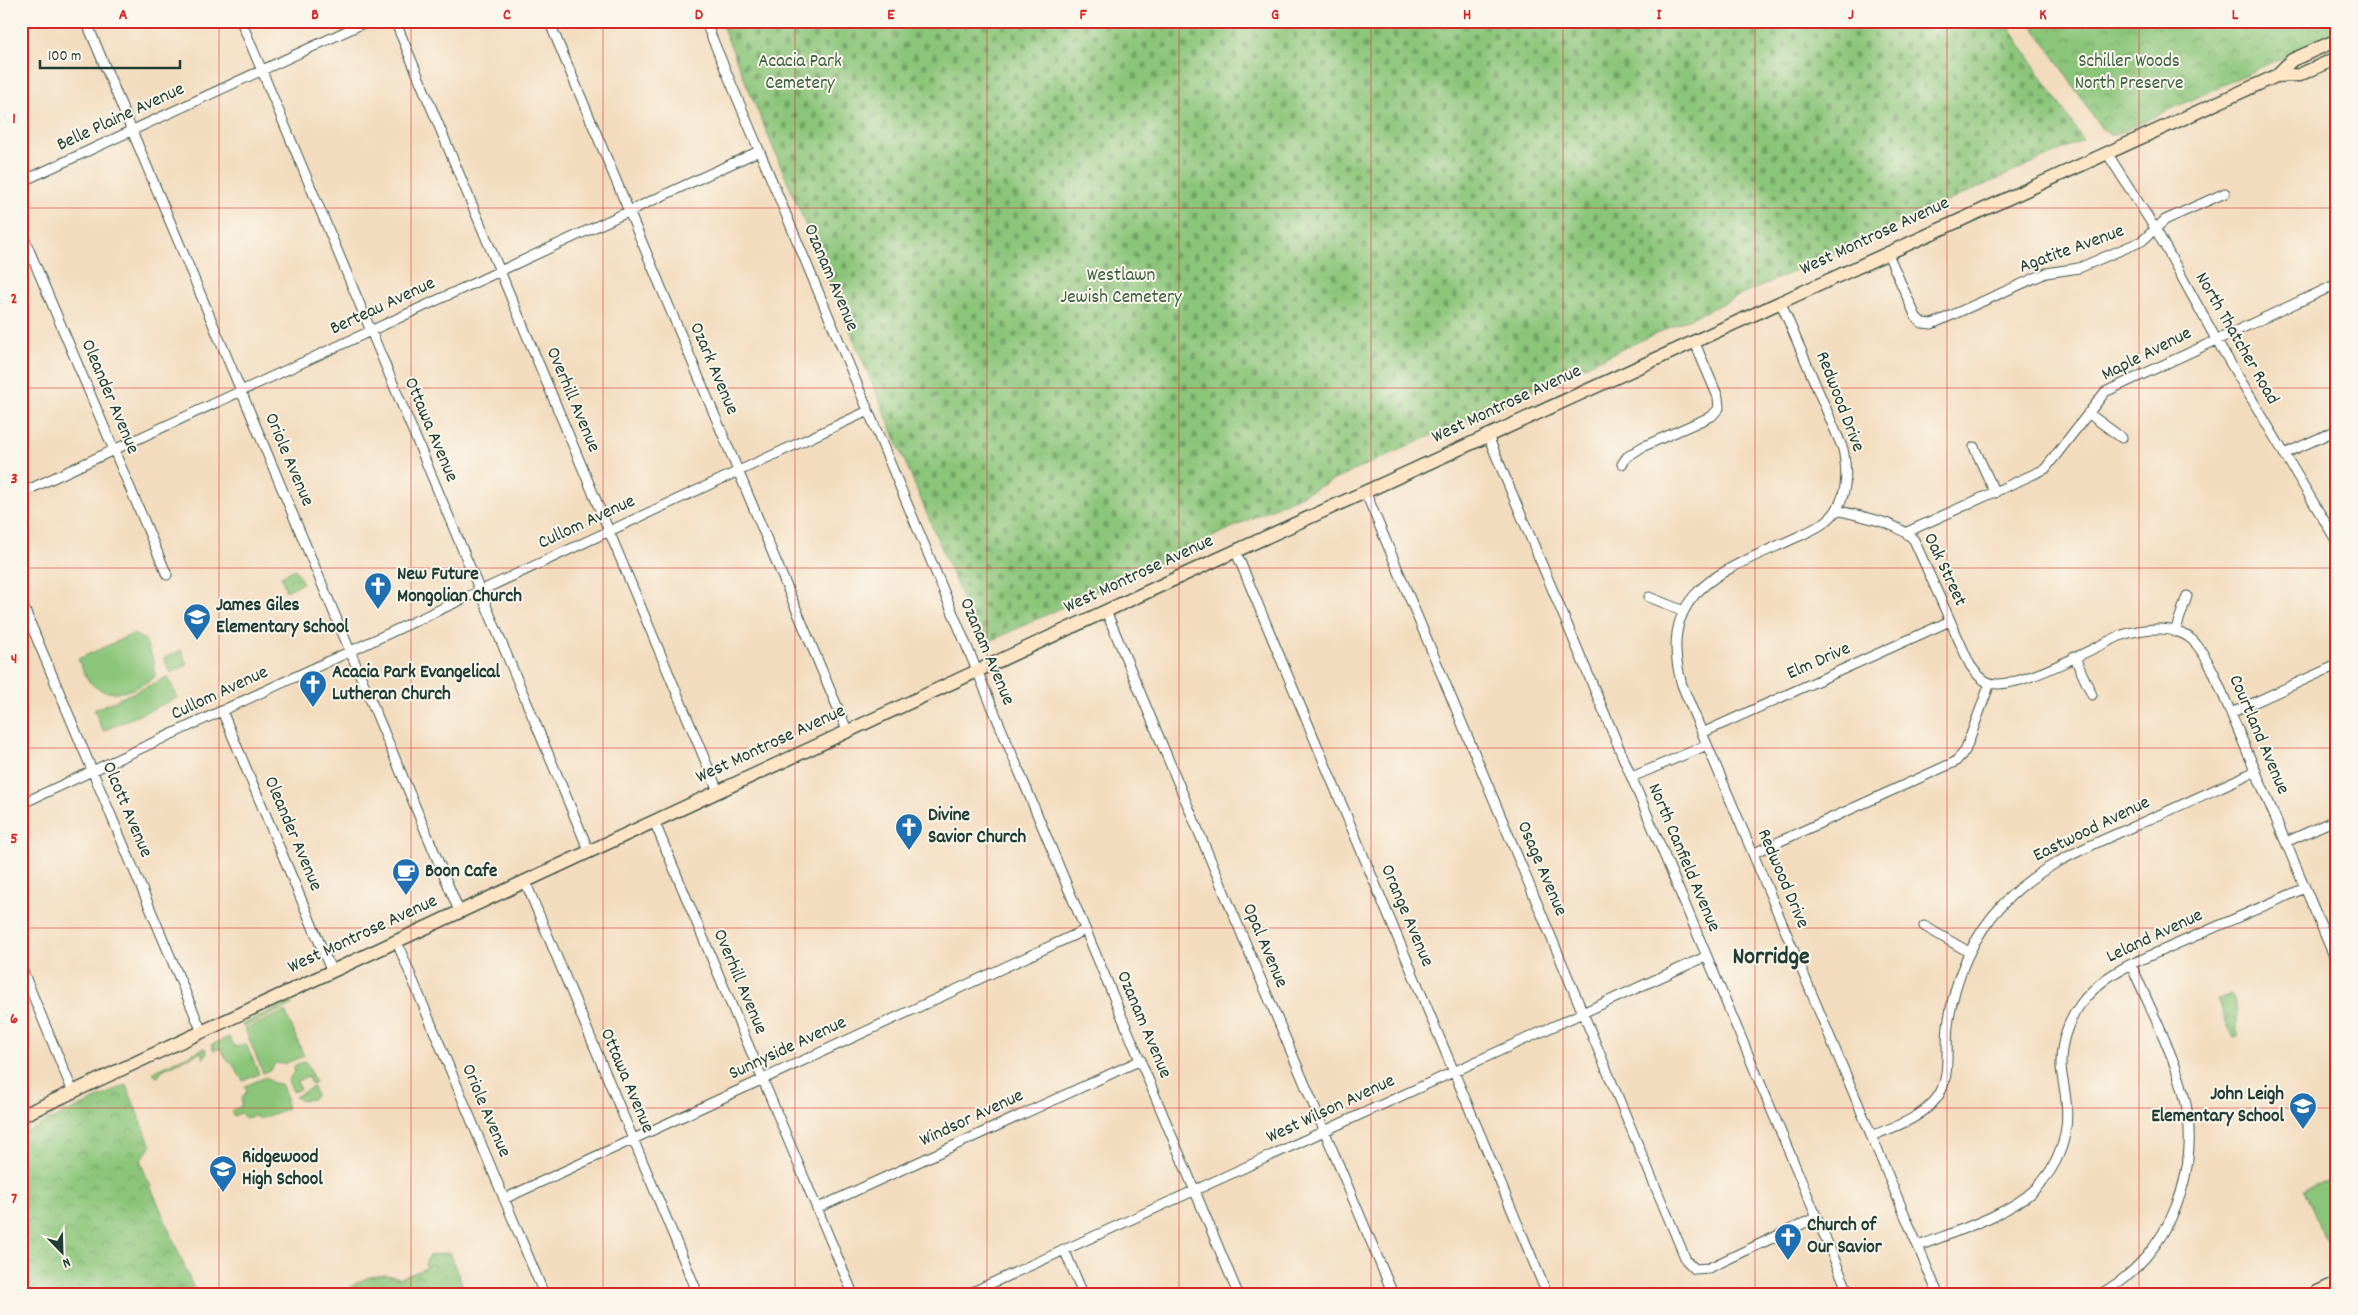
<svg xmlns="http://www.w3.org/2000/svg" width="2358" height="1315" font-family="Dekko,sans-serif">
	<style>
		.grass { fill: #8bc579; stroke: #558156 }
		.cemetery { fill: url(#cemetery-stones); stroke: #558156 }
		.park { fill: url(#park-crowns); stroke: #558156 }
		.lines { fill: none; stroke-linecap: round; stroke-linejoin: round }
		.street-casing { stroke: #3f5549; stroke-width: 11 }
		.secondary-casing { stroke: #3f5549; stroke-width: 15 }
		.street { stroke: #fff; stroke-width: 9 }
		.secondary { stroke: #fde5c5; stroke-width: 12 }
		.grid { fill: none; stroke: #d62828; stroke-width: 1; stroke-opacity: 0.55 }
		.labels { text-anchor: middle; dominant-baseline: central; stroke-width: 4; stroke-linejoin: round; paint-order: stroke }
		.park-label { font-size: 19px; fill: #3a5f45; stroke: #fbf7ec }
		.street-label { font-size: 19px; fill: #1f3d34; stroke: #fbf7ec }
		.poi-label { font-size: 19px; font-weight: bold; fill: #1f3d34; stroke: #fbf7ec; text-anchor: start }
		.district-label { font-size: 24px; font-weight: bold; fill: #1f3d34; stroke: #fbf7ec }
		.neatline { fill: none; stroke: #d62828; stroke-width: 2 }
		.grid-label { font-size: 16px; text-anchor: middle; font-weight: bold; fill: #d62828 }
	</style>
	<defs>
		<pattern id="cemetery-stones" width="16" height="16" patternUnits="userSpaceOnUse" patternTransform="scale(1.25)"><rect width="16" height="16" fill="#8bc579"/><path d="M2 7V4a2 2 0 0 1 4 0v3zM10 15v-3a2 2 0 0 1 4 0v3z" fill="#71a164"/></pattern>
		<pattern id="park-crowns" width="20" height="18" patternUnits="userSpaceOnUse" patternTransform="scale(1.25)"><rect width="20" height="18" fill="#8bc579"/><path d="M2 6a3 3 0 1 1 6 0M12 15a3 3 0 1 1 6 0" fill="none" stroke="#71a164"/></pattern>
	</defs>
	<rect width="100%" height="100%" fill="#fbf7ec"/>
	<filter id="ink" filterUnits="userSpaceOnUse"><feTurbulence type="fractalNoise" baseFrequency=".02" numOctaves="2"/><feDisplacementMap in="SourceGraphic" scale="10" xChannelSelector="R" yChannelSelector="G"/><feConvolveMatrix kernelMatrix="1 2 1 2 8 2 1 2 1" color-interpolation-filters="sRGB"/></filter>
	<filter id="wash" filterUnits="userSpaceOnUse"><feTurbulence type="fractalNoise" baseFrequency=".0096" numOctaves="4" result="noise"/><feDisplacementMap in="SourceGraphic" scale="20" xChannelSelector="R" yChannelSelector="G"/><feGaussianBlur stdDeviation="1.12" result="paint"/><feColorMatrix in="noise" values="0 0 0 0 0 0 0 0 0 0 0 0 0 0 0 0 0 1.4 0 .05"/><feComposite in="paint" operator="in"/></filter>
	<g filter="url(#wash)">
		<rect width="100%" height="100%" fill="#f3dcbe"/>
		<path class="grass" d="M133 634 145 640 154 662 155 677C136 690 106 703 88 680 84 674 81 665 78 659Z
			M181 650 187 665 170 673 164 658Z
			M168 677 177 698 103 731 94 710Z
			M288 1003 293 1004 244 1027 242 1024Z
			M285 1011 304 1056 283 1064 275 1063 271 1069 263 1073 245 1029Z
			M229 1037 235 1047 246 1044 259 1074 243 1081 232 1063 227 1060 221 1049 214 1050 211 1045Z
			M205 1048 207 1053 203 1059 201 1052 162 1070 158 1077 155 1076 153 1072Z
			M306 1061 315 1082 311 1084 308 1076 297 1081 300 1089 293 1092 288 1081 294 1072V1066Z
			M266 1077 273 1083 281 1084 286 1095V1109L260 1119 254 1116 245 1118 241 1113 233 1116 231 1111 240 1107 242 1102 241 1099 247 1091 245 1086Z
			M313 1087 316 1095 313 1099 300 1100 295 1097Z
			M65 1106 66 1109 21 1130V1127Z
			M2337 1180V1250L2329 1248 2304 1190 2314 1185Z"/>
		<path class="cemetery" d="M720 21H2005L2083 140 1340 477 982 645Z"/>
		<path class="park" d="M2030 21H2337V32L2115 135H2110L2101 128Z
			M295 569 303 583 286 591 281 576Z
			M2231 994 2237 1009V1037L2233 1038 2217 1000Z
			M126 1085 151 1146 140 1161 196 1294H21V1134Z
			M449 1252 466 1294H343L354 1284 369 1277 385 1275 401 1278 426 1268 425 1265 428 1256Z"/>
	</g>
	<g filter="url(#ink)">
		<g class="lines">
			<g class="street-casing">
				<path id="street" d="M86 21 459 911
					M241 21 589 851
					M395 21 718 791
					M549 21 847 730
					M705 21 1238 1294
					M2107 153 2156 230 2216 339 2337 542
					M21 182 368 21
					M21 231 167 575
					M1887 252 1916 317 1922 323 1932 324 2046 273 2079 268 2142 241 2165 220 2225 193
					M1780 301 1843 449C1847 470 1848 490 1837 509 1829 523 1812 530 1797 537 1727 570 1654 588 1682 685L1938 1294
					M2088 413 2122 438
					M1487 434 1849 1294
					M1974 447 1995 493
					M2284 454 2337 430
					M1622 464 1627 457 1642 447 1712 416 1719 408 1718 397 1694 341
					M1365 491 1686 1260 1695 1269 1709 1268 1817 1217
					M21 493 759 151
					M1837 510C1861 517 1897 521 1914 540L1970 665C1975 672 1981 680 1990 683 2017 691 2094 647 2122 635 2144 628 2179 623 2196 644 2203 652 2208 662 2213 671L2337 963
					M1907 532 2045 469 2105 392 2337 284
					M1236 552 1547 1294
					M1649 597 1684 611
					M21 601 202 1032
					M1106 611 1393 1294
					M2175 632 2187 596
					M2074 656 2092 695
					M222 711 331 970
					M2231 713 2337 665
					M1702 733 1950 621
					M1632 777 1707 745
					M21 804 868 411
					M654 821 853 1294
					M2286 842 2337 819
					M1754 853 1955 762 1965 751 1990 683
					M525 881 698 1294
					M1924 926 1969 952
					M396 940 544 1294
					M21 967 73 1092
					M1871 1136C1894 1127 1920 1119 1936 1099 1952 1079 1945 1050 1948 1026 1954 980 1971 938 2003 904 2038 866 2085 848 2132 827 2173 809 2214 790 2256 771
					M504 1199 1085 930
					M818 1208 1141 1060
					M1919 1246C1953 1232 2008 1215 2034 1190 2059 1167 2070 1134 2066 1101 2065 1089 2062 1078 2061 1067 2060 1018 2090 984 2131 964L2305 888
					M1064 1249 1083 1294
					M968 1294 1707 956
					M2100 1294C2171 1256 2204 1167 2183 1091 2172 1050 2148 1004 2131 964"/>
			</g>
			<g class="secondary-casing">
				<path id="secondary" d="M2276 76 2299 75 2337 58
					M21 1116C770 763 1522 418 2276 76L2292 60 2337 40
					M2313 1294 2337 1283"/>
			</g>
			<use href="#street" class="street"/>
			<use href="#secondary" class="secondary"/>
		</g>
	</g>
	<path class="grid" d="M219 21V1294M411 21V1294M603 21V1294M795 21V1294M987 21V1294M1179 21V1294M1371 21V1294M1563 21V1294M1755 21V1294M1947 21V1294M2139 21V1294M21 208H2337M21 388H2337M21 568H2337M21 748H2337M21 928H2337M21 1108H2337"/>
	<defs>
		<g id="church-pin" transform="scale(1.4375)"><path d="M0 17L-7.5 6A9.5 9.5 0 1 1 7.5 6Z" fill="#1f6fb2" stroke="#fbf7ec"/><path d="M-1.2-6h2.4v3.5h3.3v2.4h-3.3V6h-2.4V-.1h-3.3v-2.4h3.3Z" fill="#fff"/></g>
		<g id="school-pin" transform="scale(1.4375)"><path d="M0 17L-7.5 6A9.5 9.5 0 1 1 7.5 6Z" fill="#1f6fb2" stroke="#fbf7ec"/><path d="M0-5L7-2L0 1L-7-2ZM-4 1L0 2.5L4 1V4Q0 6-4 4Z" fill="#fff"/></g>
		<g id="cafe-pin" transform="scale(1.4375)"><path d="M0 17L-7.5 6A9.5 9.5 0 1 1 7.5 6Z" fill="#1f6fb2" stroke="#fbf7ec"/><path d="M-5.5-4.5H6V0H3Q3 3.5 0 3.5H-2.5Q-5.5 3.5-5.5 0ZM3-3.2v2h1.7v-2ZM-6 4.5H4V6H-6Z" fill="#fff"/></g>
	</defs>
	<g fill-rule="evenodd">
		<use href="#church-pin" x="378" y="586"/>
		<use href="#school-pin" x="197" y="617"/>
		<use href="#church-pin" x="313" y="684"/>
		<use href="#church-pin" x="909" y="827"/>
		<use href="#cafe-pin" x="406" y="872"/>
		<use href="#school-pin" x="2303" y="1106"/>
		<use href="#school-pin" x="223" y="1169"/>
		<use href="#church-pin" x="1788" y="1237"/>
	</g>
	<g class="labels">
		<g class="park-label">
			<text x="800" y="62">Acacia Park<tspan x="800" dy="22">Cemetery</tspan></text>
			<text x="2129" y="62">Schiller Woods<tspan x="2129" dy="22">North Preserve</tspan></text>
			<text x="1121" y="276">Westlawn<tspan x="1121" dy="22">Jewish Cemetery</tspan></text>
		</g>
		<g class="street-label">
			<text transform="translate(121 118) rotate(-25)">Belle Plaine Avenue</text>
			<text transform="translate(1875 237) rotate(-25)">West Montrose Avenue</text>
			<text transform="translate(2072 250) rotate(-20)">Agatite Avenue</text>
			<text transform="translate(830 278) rotate(67)">Ozanam Avenue</text>
			<text transform="translate(383 307) rotate(-25)">Berteau Avenue</text>
			<text transform="translate(2236 339) rotate(60)">North Thatcher Road</text>
			<text transform="translate(2147 355) rotate(-27)">Maple Avenue</text>
			<text transform="translate(713 369) rotate(67)">Ozark Avenue</text>
			<text transform="translate(109 397) rotate(67)">Oleander Avenue</text>
			<text transform="translate(572 400) rotate(67)">Overhill Avenue</text>
			<text transform="translate(1839 402) rotate(69)">Redwood Drive</text>
			<text transform="translate(1507 405) rotate(-25)">West Montrose Avenue</text>
			<text transform="translate(430 430) rotate(67)">Ottawa Avenue</text>
			<text transform="translate(288 460) rotate(67)">Oriole Avenue</text>
			<text transform="translate(587 523) rotate(-25)">Cullom Avenue</text>
			<text transform="translate(1944 570) rotate(65)">Oak Street</text>
			<text transform="translate(1139 575) rotate(-25)">West Montrose Avenue</text>
			<text transform="translate(986 652) rotate(67)">Ozanam Avenue</text>
			<text transform="translate(1819 662) rotate(-24)">Elm Drive</text>
			<text transform="translate(220 694) rotate(-25)">Cullom Avenue</text>
			<text transform="translate(2258 735) rotate(67)">Courtland Avenue</text>
			<text transform="translate(771 745) rotate(-25)">West Montrose Avenue</text>
			<text transform="translate(126 810) rotate(67)">Olcott Avenue</text>
			<text transform="translate(2092 830) rotate(-26)">Eastwood Avenue</text>
			<text transform="translate(292 834) rotate(67)">Oleander Avenue</text>
			<text transform="translate(1683 858) rotate(67)">North Canfield Avenue</text>
			<text transform="translate(1541 869) rotate(67)">Osage Avenue</text>
			<text transform="translate(1782 879) rotate(67)">Redwood Drive</text>
			<text transform="translate(1406 916) rotate(67)">Orange Avenue</text>
			<text transform="translate(363 935) rotate(-25)">West Montrose Avenue</text>
			<text transform="translate(2155 937) rotate(-25)">Leland Avenue</text>
			<text transform="translate(1264 946) rotate(67)">Opal Avenue</text>
			<text transform="translate(739 982) rotate(67)">Overhill Avenue</text>
			<text transform="translate(1143 1025) rotate(67)">Ozanam Avenue</text>
			<text transform="translate(788 1049) rotate(-25)">Sunnyside Avenue</text>
			<text transform="translate(626 1081) rotate(67)">Ottawa Avenue</text>
			<text transform="translate(1331 1110) rotate(-25)">West Wilson Avenue</text>
			<text transform="translate(485 1111) rotate(67)">Oriole Avenue</text>
			<text transform="translate(972 1119) rotate(-25)">Windsor Avenue</text>
		</g>
		<g class="poi-label">
			<text x="397" y="575">New Future<tspan x="397" dy="22">Mongolian Church</tspan></text>
			<text x="216" y="606">James Giles<tspan x="216" dy="22">Elementary School</tspan></text>
			<text x="332" y="673">Acacia Park Evangelical<tspan x="332" dy="22">Lutheran Church</tspan></text>
			<text x="928" y="816">Divine<tspan x="928" dy="22">Savior Church</tspan></text>
			<text x="425" y="872">Boon Cafe</text>
			<text x="2284" y="1095" text-anchor="end">John Leigh<tspan x="2284" dy="22">Elementary School</tspan></text>
			<text x="242" y="1158">Ridgewood<tspan x="242" dy="22">High School</tspan></text>
			<text x="1807" y="1226">Church of<tspan x="1807" dy="22">Our Savior</tspan></text>
		</g>
		<g class="district-label">
			<text x="1771" y="958">Norridge</text>
		</g>
	</g>
	<rect width="2358" height="1315" fill="none" stroke="#fbf7ec" stroke-width="55"/>
	<g transform="translate(62 1252) rotate(157)" stroke="#fbf7ec" stroke-width="4" paint-order="stroke">
	<path d="M0-4L9 19L0 12L-9 19Z" fill="#1f3d34"/>
	<text y="-8" font-size="14" font-weight="bold" text-anchor="middle" fill="#1f3d34">N</text>
	</g>
	<path d="M40 60v8h140v-8" fill="none" stroke="#1f3d34" stroke-width="2.5"/>
	<text x="48" y="60" font-size="15" fill="#1f3d34" stroke="#fbf7ec" stroke-width="4" paint-order="stroke">100 m</text>
	<rect x="28" y="28" width="2302" height="1260" class="neatline"/>
	<g class="grid-label">
		<text x="123" y="19">A</text>
		<text x="315" y="19">B</text>
		<text x="507" y="19">C</text>
		<text x="699" y="19">D</text>
		<text x="891" y="19">E</text>
		<text x="1083" y="19">F</text>
		<text x="1275" y="19">G</text>
		<text x="1467" y="19">H</text>
		<text x="1659" y="19">I</text>
		<text x="1851" y="19">J</text>
		<text x="2043" y="19">K</text>
		<text x="2235" y="19">L</text>
		<text x="14" y="123">1</text>
		<text x="14" y="303">2</text>
		<text x="14" y="483">3</text>
		<text x="14" y="663">4</text>
		<text x="14" y="843">5</text>
		<text x="14" y="1023">6</text>
		<text x="14" y="1203">7</text>
	</g>
</svg>
